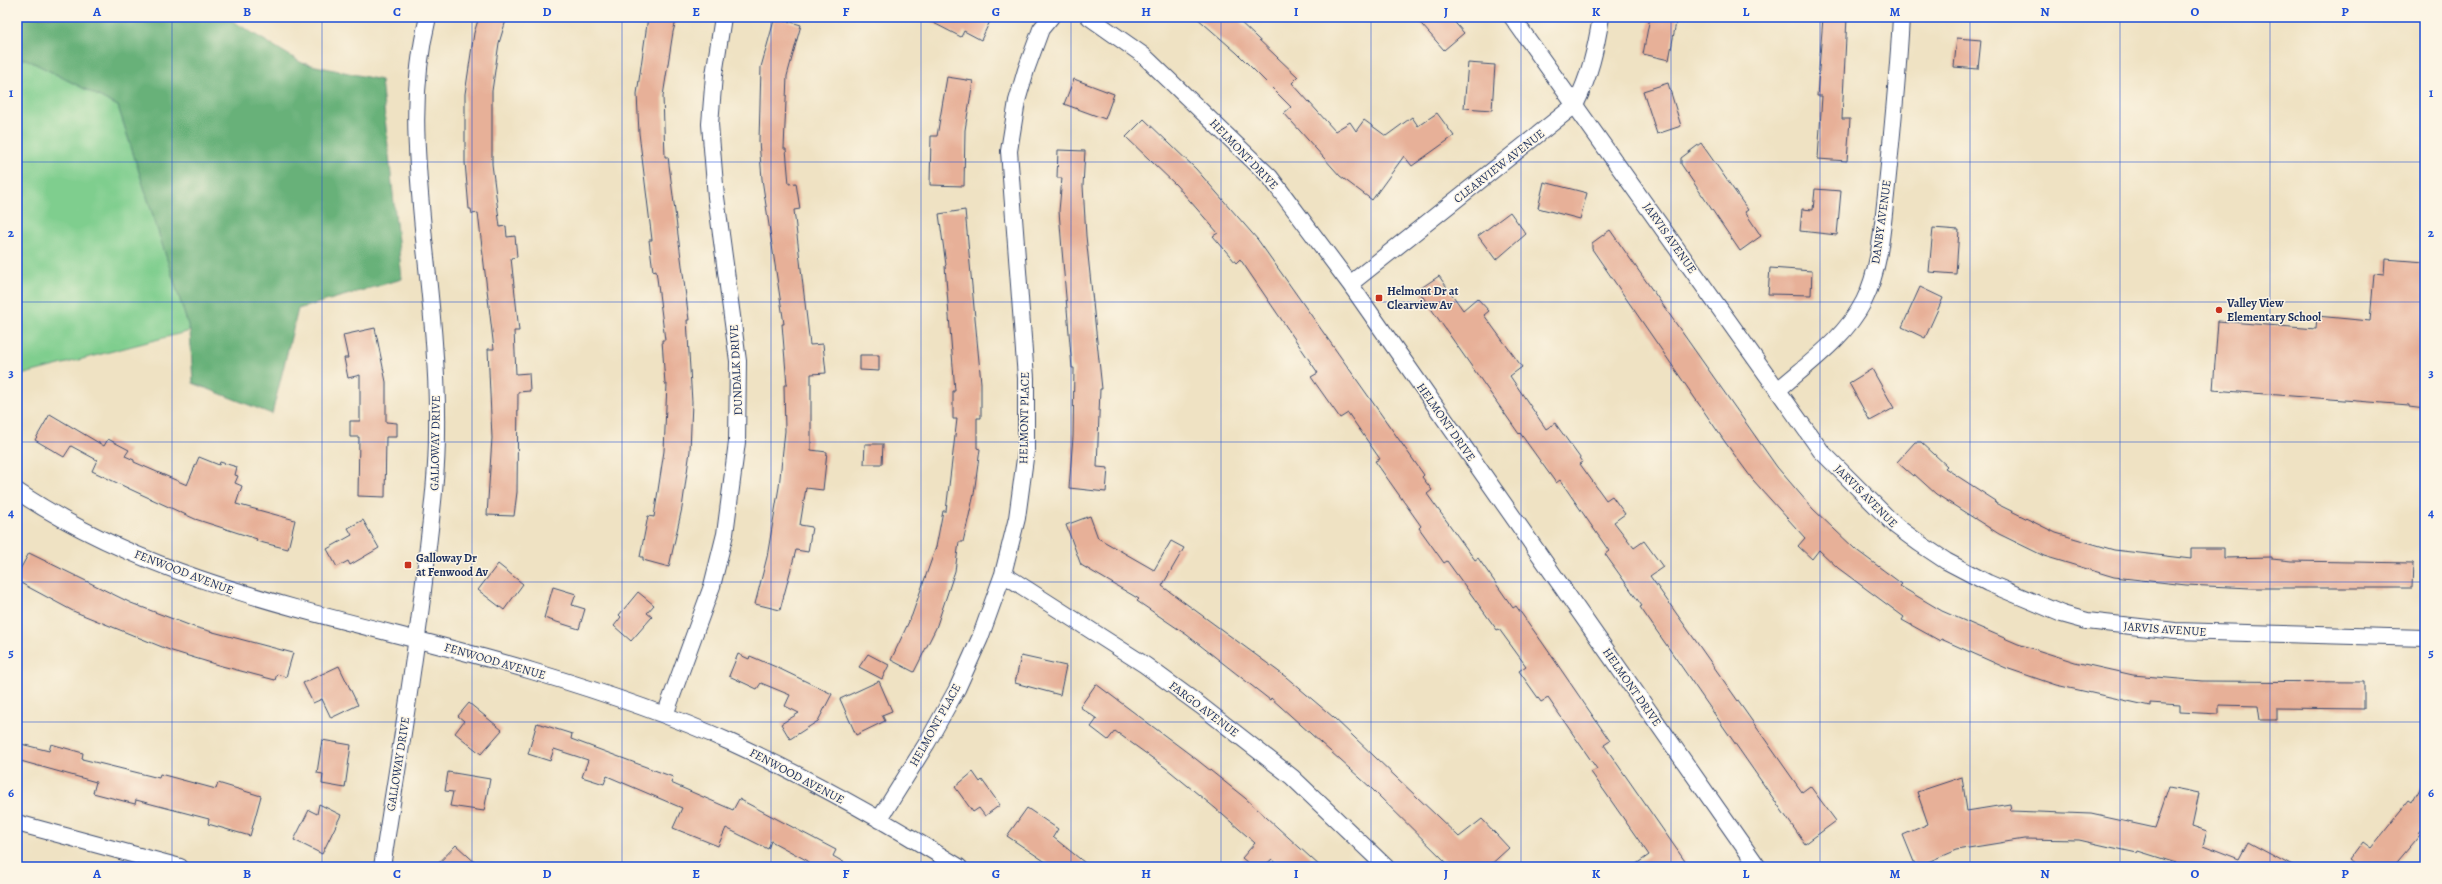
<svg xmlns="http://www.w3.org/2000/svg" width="2442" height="884" font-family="Alegreya,serif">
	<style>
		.green { fill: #7fce8e; stroke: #4d7e76 }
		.forest { fill: #67b179; stroke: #41706c }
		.building { fill: #e7b098 }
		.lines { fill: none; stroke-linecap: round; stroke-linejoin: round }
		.street-casing { stroke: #3b4a6d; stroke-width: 18 }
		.street { stroke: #fff; stroke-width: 16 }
		.grid { fill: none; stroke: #1d4ed8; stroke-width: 1; stroke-opacity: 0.55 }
		.poi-dot { fill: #c8321e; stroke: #fcf5e5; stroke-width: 1.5 }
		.labels { text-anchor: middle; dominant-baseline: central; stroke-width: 3; stroke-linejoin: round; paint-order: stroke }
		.street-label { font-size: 12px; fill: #1b2f5e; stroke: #fcf5e5 }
		.poi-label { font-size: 12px; font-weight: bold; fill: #1b2f5e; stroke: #fcf5e5; text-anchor: start }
		.neatline { fill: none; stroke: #1d4ed8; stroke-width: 1.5 }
		.grid-label { font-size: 13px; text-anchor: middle; font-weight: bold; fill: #1d4ed8 }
	</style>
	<rect width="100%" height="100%" fill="#fcf5e5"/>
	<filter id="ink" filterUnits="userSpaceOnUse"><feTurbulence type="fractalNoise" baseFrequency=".025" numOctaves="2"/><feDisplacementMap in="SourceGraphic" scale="8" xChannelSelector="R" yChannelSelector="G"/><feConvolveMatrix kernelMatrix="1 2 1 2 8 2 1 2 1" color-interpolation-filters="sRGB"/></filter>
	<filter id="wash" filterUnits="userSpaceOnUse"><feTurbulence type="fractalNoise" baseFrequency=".012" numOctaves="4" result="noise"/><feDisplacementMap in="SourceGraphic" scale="16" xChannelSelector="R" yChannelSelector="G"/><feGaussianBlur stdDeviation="0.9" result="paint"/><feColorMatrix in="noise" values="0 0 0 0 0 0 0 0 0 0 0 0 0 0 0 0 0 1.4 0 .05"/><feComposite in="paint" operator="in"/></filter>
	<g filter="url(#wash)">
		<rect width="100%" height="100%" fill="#efe2c3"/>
		<path class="green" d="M17 59H26L118 106 190 331 17 376Z"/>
		<path class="forest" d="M17 17H226L302 63 381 80 402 279 298 309 272 414 193 383 190 331 118 106 26 59H17Z"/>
		<g id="blocks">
			<path class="building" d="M479 17H507L499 43 492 91V164L500 227 506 226 507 237 515 236 517 257 511 258 519 331H514L516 374 529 373 530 391 518 392 517 492 514 516 487 515 492 438 488 349H494L478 213 472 214 471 209H469L465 162V94L474 33Z
				M648 17H677L673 32 663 96 665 157H668L689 320H687L692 402 690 451 682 508 669 567 643 560V557H640L648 516 654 517 664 451 667 384H665L662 340H665L656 270 653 271 649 240H652L639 133 637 94Z
				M775 17 801 25 787 76 784 149H786L789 184 796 183 800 209 794 210 810 345 823 344 826 373 811 374V450L827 452 823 490 806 488 800 525 812 527 808 552 796 550 780 610 755 604 767 557 779 487 785 431 784 385H787L782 324H784L762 179 759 141 761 67Z
				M922 17H992L981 40 964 31 961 37Z
				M1196 17H1235L1298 77 1292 83 1335 131 1350 122 1356 131 1364 120 1386 136 1412 117 1418 126 1437 113 1454 136 1412 166 1404 156 1372 200 1340 176 1284 113 1291 107 1237 53Z
				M1415 17H1450L1464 33 1444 50Z
				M1650 17H1677L1669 60 1643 54Z
				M1823 17H1847L1842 119H1850L1847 161 1818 159 1822 96H1817Z
				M1957 38 1981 40 1978 69 1954 67Z
				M1468 63 1495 65 1492 110 1464 108Z
				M947 77 973 81 965 130 964 186 930 185 931 136H937Z
				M1074 79 1114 94 1105 119 1064 104Z
				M1668 83 1681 126 1657 134 1643 91Z
				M1144 119 1196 169 1258 240 1424 475 1422 477 1432 490 1427 494 1475 560 1478 558 1513 608 1516 606 1542 642 1610 741 1604 745 1689 867H1632L1649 855 1591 772 1597 769 1548 698 1541 702 1519 671 1526 666 1499 629 1497 630 1447 561 1444 563 1419 528 1421 526 1375 461 1380 459 1348 413 1340 418 1311 377 1318 373 1240 259 1236 263 1213 236 1218 233 1176 185 1126 137Z
				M1701 143 1748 210 1745 212 1761 236 1740 251 1681 164V158Z
				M1058 150 1085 151 1083 186 1086 236 1102 389H1100L1097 467 1108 468 1106 492 1069 488 1073 437 1074 368H1072L1062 250 1059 211 1062 178H1057Z
				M1544 182 1587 193 1580 219 1538 208Z
				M1815 189 1841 191 1837 235 1800 231 1802 209 1813 210Z
				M965 210 981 383V418H977V448L980 449 974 494 963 542H959L955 571 936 628 914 672 891 660 912 615 936 547 943 511H946L957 419H953V391H955L945 266 946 265 939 214Z
				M1510 212 1526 234 1496 260 1478 236Z
				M1933 228 1959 230 1956 274 1929 272Z
				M1610 230 1777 467 1813 509 1855 549 1902 584 1900 586 1942 611 2018 644 2075 662 2133 675 2202 681 2364 682V709L2277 708V720H2260L2258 706 2219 705V714L2180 712V705L2150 703V706L2056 685 2006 668 1941 639 1940 641 1902 620 1904 617 1838 568 1819 550 1812 559 1798 546 1805 538 1753 480 1725 442 1592 249V243Z
				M2385 259 2425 262V409L2409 407V405L2213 390 2218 321 2316 329 2317 316 2370 321 2374 274 2384 275Z
				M1770 268 1812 271 1811 295 1768 294Z
				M1439 276 1463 310 1477 298 1489 311 1484 315 1522 367 1510 376 1546 429 1555 423 1583 462 1580 464 1606 500 1612 496 1625 514 1614 522 1634 548 1644 541 1663 567 1650 576 1802 792 1810 786 1836 821 1805 844 1640 607 1642 606 1605 554 1609 551 1560 480 1556 483 1520 433 1519 434 1418 290Z
				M1920 287 1943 298 1925 338 1902 327Z
				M375 328 386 382V422L397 423V437H386L385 497 358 496 359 437H350V421H360V375L348 378 344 358H348L343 335Z
				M860 355H879V371L860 370Z
				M1872 369 1894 408 1870 421 1849 383Z
				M50 414 104 446 108 439 129 450 125 456 134 460V462L187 485 199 457 219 465 220 462 237 467 235 475 238 476 235 483 242 486 236 504 295 520 288 549 256 541 257 539 195 519 134 491 92 471 97 460 71 446 64 457 35 440Z
				M1915 442H1921L1947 466 1945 468 1996 501 1995 503 2056 533 2114 550 2191 559V548H2224V558L2272 557V559L2291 561 2413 563 2412 588H2251L2186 585 2114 577 2044 556 1999 534 1936 494 1914 474 1913 476 1897 462Z
				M865 444H883L882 464H864Z
				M1090 516 1098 538 1154 570 1171 541 1184 548 1162 586 1286 677 1333 717 1459 837 1482 819 1509 848 1488 867H1451L1370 787 1271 698 1270 700 1187 635 1137 601 1139 599 1081 565 1066 525Z
				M363 520 379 548 350 565 348 561 337 567 327 549 352 535 348 528Z
				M29 553 131 603 194 627 293 653 286 677 277 674 275 680 218 665 172 651 73 611 17 581V575Z
				M498 564 523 584 504 610 478 590Z
				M553 587 576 594 572 605 585 609 579 629 544 618Z
				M638 592 654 605 647 613 652 617 631 641 614 626 621 617 619 615Z
				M738 654 749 659 750 656 776 667 832 694 818 721 790 739 781 724 799 713 785 706 790 695 761 683 757 689 729 676Z
				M868 654 889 665 882 679 859 667Z
				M1021 656 1066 666 1060 695 1015 683Z
				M339 666 358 705 331 718 322 699 313 703 303 683Z
				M879 681 892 711 882 715 885 721 856 735 840 699Z
				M1096 684 1196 759 1245 798 1321 867H1281L1272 859 1263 867H1253L1242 858 1255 843 1215 808 1166 768 1115 731 1108 740 1091 727 1097 719 1080 707Z
				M469 703 502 730 481 754 455 733 464 721 458 716Z
				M537 723 572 734 571 739 673 777 671 783 733 810 739 799 836 850 833 856 852 867H804L808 861 771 841 768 849 726 828 718 846 673 828 682 808 607 776 604 784 582 777 588 760 554 749 550 761 528 754Z
				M322 740 351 745 345 788 322 784 323 774 317 773Z
				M17 743 49 751 51 744 83 753 82 759 159 778 160 774 216 789 218 783 261 796 250 836 208 824 209 819 136 800 135 804 93 793 96 782 17 760Z
				M448 772 490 779 484 811 450 806 453 792 445 791Z
				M973 772 980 782 982 780 1000 805 985 816 979 808 973 812 955 787Z
				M1962 777 1967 811 2010 804 2011 811 2091 814 2155 828 2169 787 2199 793 2192 826 2207 831 2203 845 2239 859 2248 842 2294 867H2189L2138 851 2137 853 2079 840 2024 839 1956 850 1916 867 1903 835 1928 824 1917 792Z
				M2425 780V824L2418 833 2420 835 2393 867H2358L2349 861 2363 842 2371 848 2409 801 2412 803Z
				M319 804 341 815 322 854 294 840 309 810 317 814Z
				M1027 808 1058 829 1053 837 1090 867H1053L1007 836Z
				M456 845 480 867H435Z"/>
		</g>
	</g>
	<g filter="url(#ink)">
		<use href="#blocks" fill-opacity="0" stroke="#3b4a6d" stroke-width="1"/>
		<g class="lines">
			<g class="street-casing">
				<path id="street" d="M1089 17 1143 55 1270 177 1350 284 1758 867
					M1512 17 1821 451 1896 526 1919 543 1946 561 1988 583 2062 614 2087 621 2175 631 2425 638
					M1350 284 1575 105C1590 76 1596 48 1601 17
					M1778 390C1809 363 1845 338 1864 301 1880 269 1882 230 1886 195 1892 135 1898 77 1901 17
					M17 491C170 594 359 619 532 671 599 691 666 713 730 742 809 778 885 821 959 867
					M1003 574 1145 665 1201 706 1292 777 1386 867
					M665 715 712 586 725 534 737 442 738 361 716 197 710 124 714 75 723 17
					M879 820 927 743 957 689 980 638 1003 574 1017 518 1026 451V378L1009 151 1017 101 1026 70 1041 29 1051 17
					M17 823 180 867
					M382 867C397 769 414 672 425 573 430 526 437 480 437 432 438 368 431 303 424 239 417 162 409 93 428 17"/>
			</g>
			<use href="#street" class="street"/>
		</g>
	</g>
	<path class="grid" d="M172 17V867M322 17V867M472 17V867M622 17V867M771 17V867M921 17V867M1071 17V867M1221 17V867M1371 17V867M1521 17V867M1671 17V867M1820 17V867M1970 17V867M2120 17V867M2270 17V867M17 162H2425M17 302H2425M17 442H2425M17 582H2425M17 722H2425"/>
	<g class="poi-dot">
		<rect x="1375" y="294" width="8" height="8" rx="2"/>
		<circle cx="2219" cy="310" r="4"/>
		<rect x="404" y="561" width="8" height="8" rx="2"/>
	</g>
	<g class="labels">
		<g class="street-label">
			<text transform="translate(1244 154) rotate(46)">HELMONT DRIVE</text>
			<text transform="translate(1499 166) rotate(-38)">CLEARVIEW AVENUE</text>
			<text transform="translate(1881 222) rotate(-82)">DANBY AVENUE</text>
			<text transform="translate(1670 238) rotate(55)">JARVIS AVENUE</text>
			<text transform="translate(736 370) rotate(-93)">DUNDALK DRIVE</text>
			<text transform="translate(1024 418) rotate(-89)">HELMONT PLACE</text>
			<text transform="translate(1446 422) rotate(55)">HELMONT DRIVE</text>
			<text transform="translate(435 443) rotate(-89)">GALLOWAY DRIVE</text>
			<text transform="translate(1866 496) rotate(45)">JARVIS AVENUE</text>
			<text transform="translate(184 572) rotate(21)">FENWOOD AVENUE</text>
			<text transform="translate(2165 629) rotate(4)">JARVIS AVENUE</text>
			<text transform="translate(495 661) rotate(16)">FENWOOD AVENUE</text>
			<text transform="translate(1632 687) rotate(55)">HELMONT DRIVE</text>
			<text transform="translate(1204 709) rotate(37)">FARGO AVENUE</text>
			<text transform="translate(935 725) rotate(-61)">HELMONT PLACE</text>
			<text transform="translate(398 764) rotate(-81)">GALLOWAY DRIVE</text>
			<text transform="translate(797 776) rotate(28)">FENWOOD AVENUE</text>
		</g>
		<g class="poi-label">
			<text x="1387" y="291">Helmont Dr at<tspan x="1387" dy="14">Clearview Av</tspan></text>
			<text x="2227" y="303">Valley View<tspan x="2227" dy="14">Elementary School</tspan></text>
			<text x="416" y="558">Galloway Dr<tspan x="416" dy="14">at Fenwood Av</tspan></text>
		</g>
	</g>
	<rect width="2442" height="884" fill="none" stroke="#fcf5e5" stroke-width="44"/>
	<rect x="22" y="22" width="2398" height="840" class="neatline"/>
	<g class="grid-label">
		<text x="97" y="16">A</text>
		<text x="247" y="16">B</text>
		<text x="397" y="16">C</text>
		<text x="547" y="16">D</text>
		<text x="696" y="16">E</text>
		<text x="846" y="16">F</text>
		<text x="996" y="16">G</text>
		<text x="1146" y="16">H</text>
		<text x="1296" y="16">I</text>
		<text x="1446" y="16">J</text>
		<text x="1596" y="16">K</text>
		<text x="1746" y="16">L</text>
		<text x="1895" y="16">M</text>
		<text x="2045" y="16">N</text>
		<text x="2195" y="16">O</text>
		<text x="2345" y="16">P</text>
		<text x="11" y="97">1</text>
		<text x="2431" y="97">1</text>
		<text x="11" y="237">2</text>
		<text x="2431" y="237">2</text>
		<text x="11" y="377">3</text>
		<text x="2431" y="377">3</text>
		<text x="11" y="517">4</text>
		<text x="2431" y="517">4</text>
		<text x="11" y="657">5</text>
		<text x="2431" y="657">5</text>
		<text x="11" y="797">6</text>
		<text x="2431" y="797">6</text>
		<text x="97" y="878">A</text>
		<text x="247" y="878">B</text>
		<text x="397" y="878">C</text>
		<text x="547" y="878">D</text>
		<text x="696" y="878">E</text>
		<text x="846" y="878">F</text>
		<text x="996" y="878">G</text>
		<text x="1146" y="878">H</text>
		<text x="1296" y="878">I</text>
		<text x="1446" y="878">J</text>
		<text x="1596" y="878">K</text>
		<text x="1746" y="878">L</text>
		<text x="1895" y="878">M</text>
		<text x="2045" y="878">N</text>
		<text x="2195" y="878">O</text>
		<text x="2345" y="878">P</text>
	</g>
</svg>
